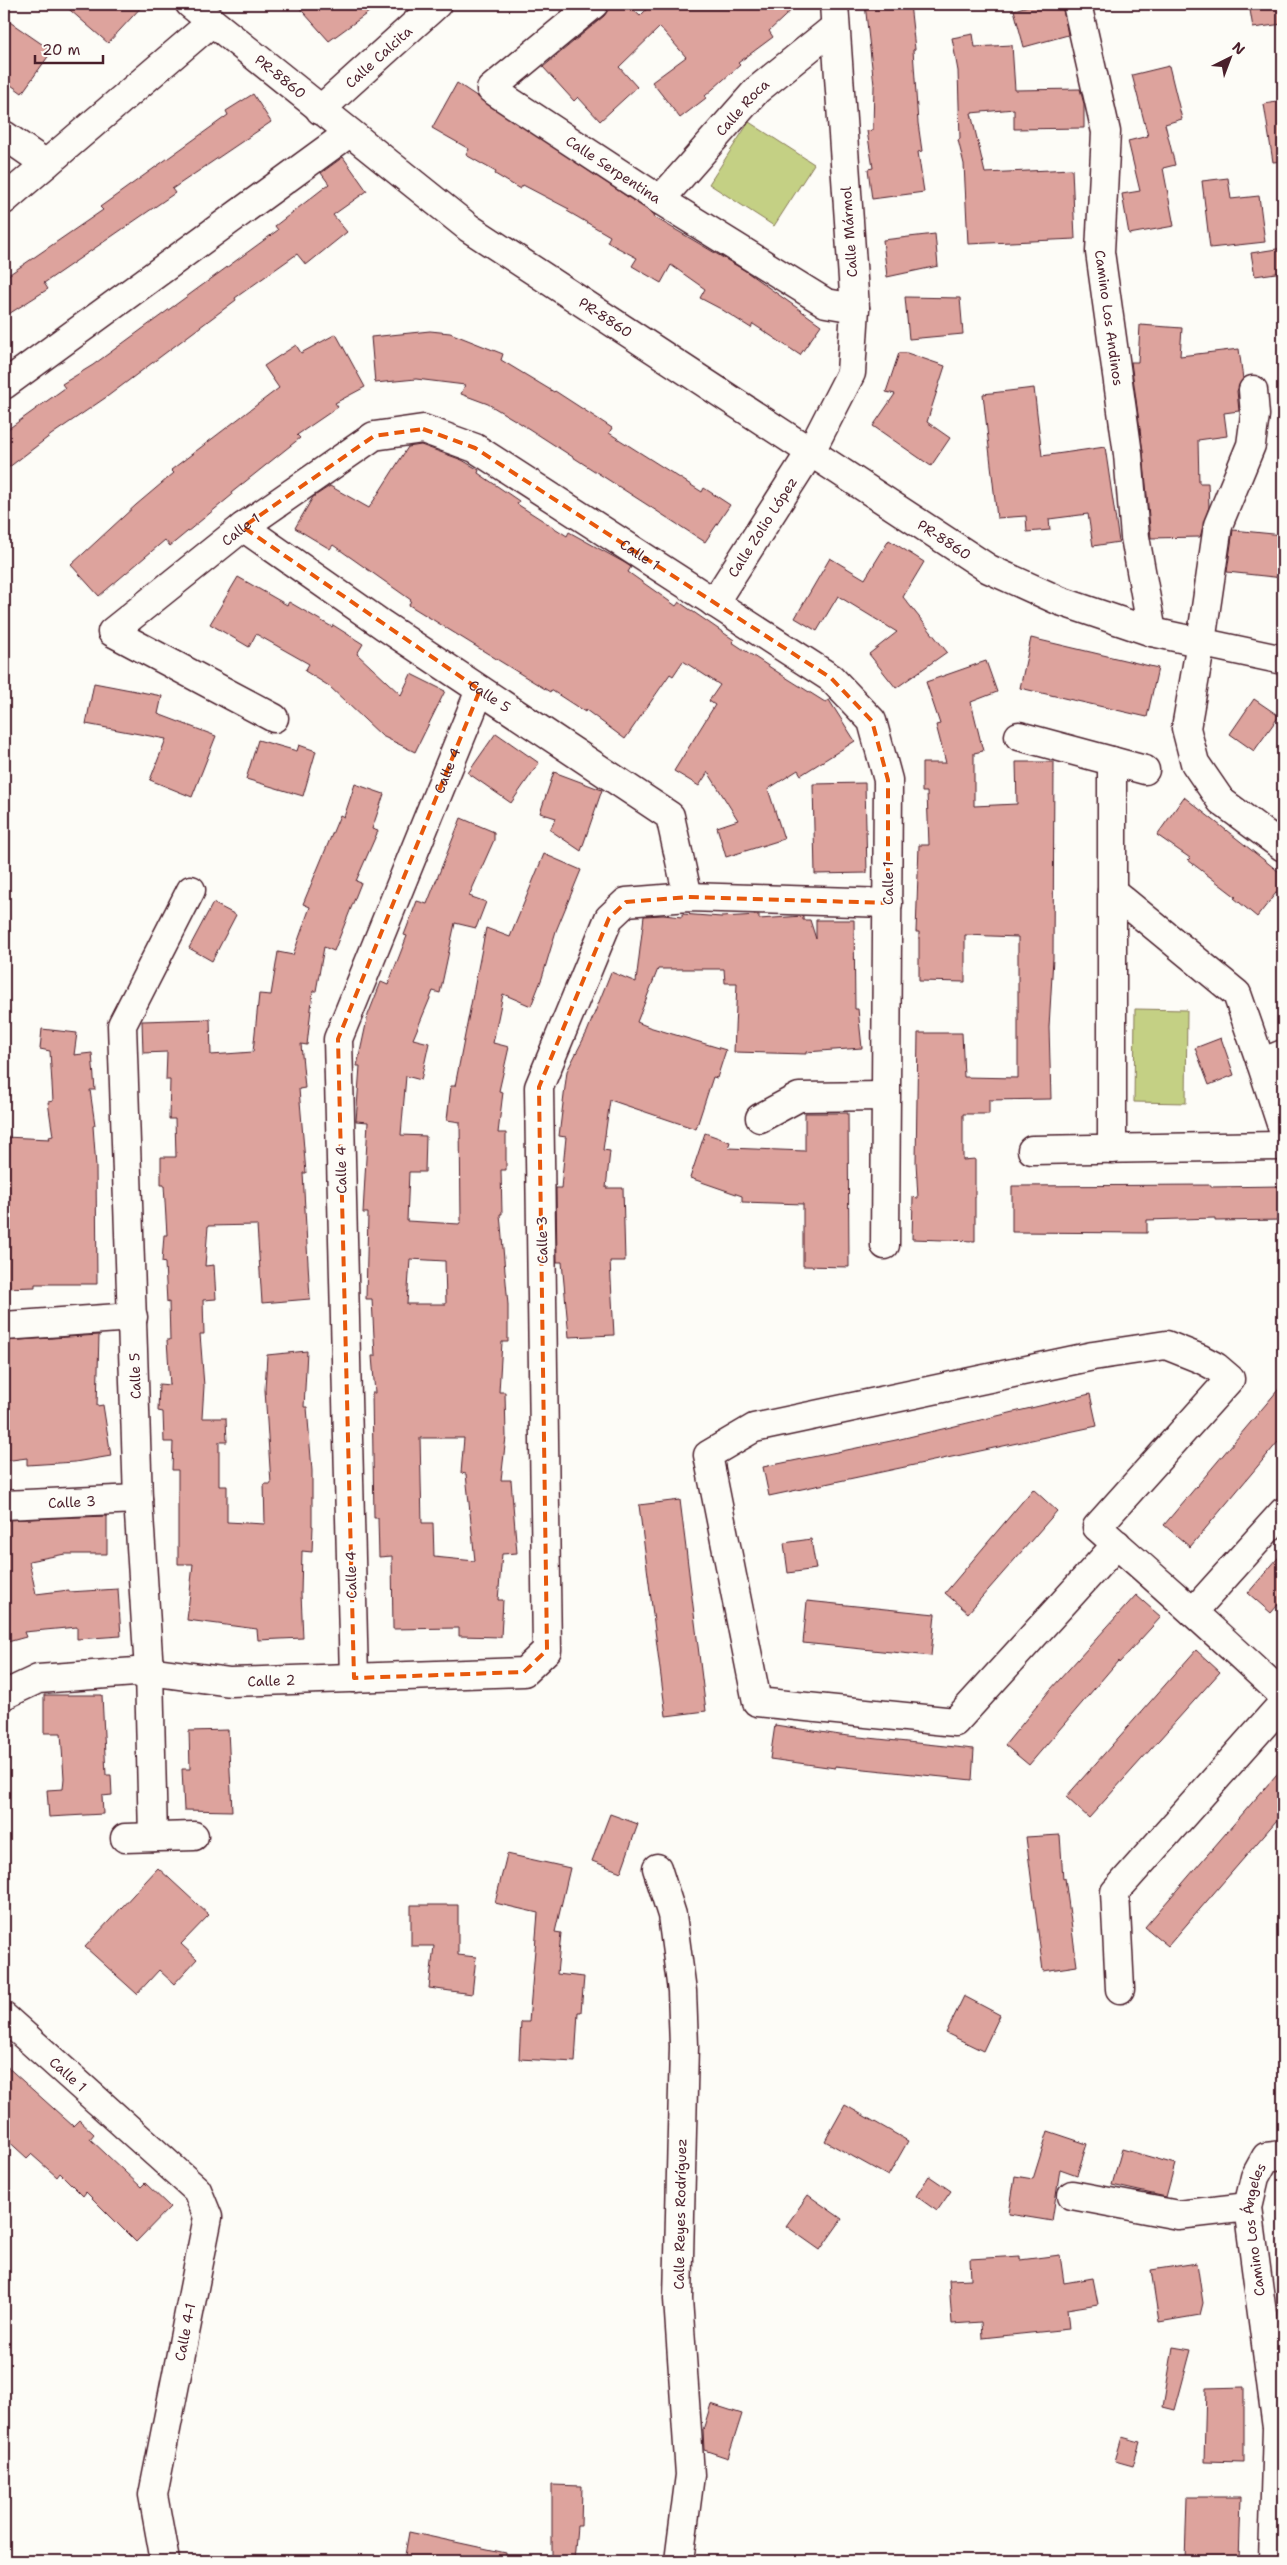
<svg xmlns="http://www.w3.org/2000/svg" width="1287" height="2565" font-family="'Shantell Sans',sans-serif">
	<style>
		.green { fill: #c4d084; stroke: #877858 }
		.building { fill: #dda39d; stroke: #4a1f2b; fill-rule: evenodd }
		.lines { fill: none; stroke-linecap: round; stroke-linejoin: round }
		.minor-casing { stroke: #4a1f2b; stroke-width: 31 }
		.minor { stroke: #fdfcf7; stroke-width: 28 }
		.marked { fill: none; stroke: #e8590c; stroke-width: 4; stroke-dasharray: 10 6; stroke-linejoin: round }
		.labels { text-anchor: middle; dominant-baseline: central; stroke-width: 4; stroke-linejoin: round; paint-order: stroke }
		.street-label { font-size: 14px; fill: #4a1f2b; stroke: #fdfcf7 }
	</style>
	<rect width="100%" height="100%" fill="#fdfcf7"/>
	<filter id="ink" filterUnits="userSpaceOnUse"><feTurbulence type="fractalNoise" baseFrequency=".02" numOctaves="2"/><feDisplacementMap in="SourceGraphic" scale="10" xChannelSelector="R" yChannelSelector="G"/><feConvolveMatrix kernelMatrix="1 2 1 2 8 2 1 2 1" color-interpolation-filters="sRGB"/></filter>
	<g filter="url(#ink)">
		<path class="green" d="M749 122 814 164 774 226 709 184Z
			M1135 1009 1187 1010 1186 1103 1134 1102Z"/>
		<path class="building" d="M63 4H144L108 43Z
			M296 4H380L329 41Z
			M612 4H627L640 16 652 4H798L769 31 773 37 738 63 740 65 705 96 706 98 680 118 652 82 686 57 660 27 619 67 637 87 600 121 578 97 574 101 543 67 604 16Z
			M865 4H910L915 49 913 50 918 123 922 151 918 152 924 192 872 199 868 169 873 168 867 131 873 130 874 85Z
			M1035 4H1062L1068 35 1024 47 1014 10Z
			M1249 4H1283V24L1253 28Z
			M4 18 52 51 22 93 4 80Z
			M973 34 975 47 1012 45 1015 90 1080 89 1084 104V128L1014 129V109L971 113 985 173 1072 169 1075 239 968 244 964 164 958 140 960 139 958 71 952 38Z
			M1169 66 1182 119 1165 124 1175 165 1163 168 1174 226 1129 234 1122 194 1140 191 1128 141 1148 136 1132 75Z
			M457 83 655 215 654 217 744 270 821 325 800 355 753 324 751 328 721 309 700 298 705 289 671 265 661 283 632 266 637 258 607 242 610 236 567 211 569 209 523 185 520 189 495 174 496 172 466 155 469 149 432 128Z
			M253 94 271 122 172 189 175 193 44 283 48 289 4 317V278L103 210 100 207 228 115 226 111Z
			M1283 101V161L1273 162 1264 104Z
			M343 157 367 191 333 215 347 232 306 265 297 254 235 298 236 300 108 396 51 435 4 471V432L65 388 62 384 93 365 278 230 275 226 329 184 321 173Z
			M1228 178 1231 199 1259 196 1265 242 1210 248 1202 181Z
			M935 234 938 266 887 277 883 240Z
			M1283 248V272L1255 276 1251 253Z
			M905 297 960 298 963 334 909 339Z
			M1140 325 1182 328 1180 356 1239 349 1243 379 1237 391 1239 411 1224 413 1227 436 1198 440 1199 483H1208L1209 507 1200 537 1151 538 1143 452 1131 362H1138Z
			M430 331 450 333 503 354 501 360 554 392 555 391 612 428 609 433 702 492 704 488 730 505 705 542 520 423 488 404 461 394 465 385 416 379 375 383 371 337Z
			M336 334 365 387 335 403 338 407 297 435 300 438 231 493 232 495 170 546 165 540 99 596 71 565 136 505 174 473 171 470 279 388 264 366 296 345 301 353Z
			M899 353H907L945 366 927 422 950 438 931 466 873 426 895 394 886 392Z
			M1034 388 1042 456 1105 447 1119 542 1093 546 1088 514 1049 519 1050 530 1027 532 1026 516 997 518 983 394Z
			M421 445 462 460 479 470 478 473 519 501 517 504 567 536 569 532 625 563 631 567 628 572 676 606 679 602 734 640 732 642 782 675 825 702 829 700 855 741 801 775 798 770 768 789 784 839 726 857 717 827 738 820 708 772 699 786 674 771 715 705 709 701 720 685 683 661 673 676 670 674 625 739 586 710 585 712 551 690 550 692 409 605 411 600 333 545 330 549 295 528 313 497 330 486 369 508 408 447Z
			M1233 530 1283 535V578L1227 572Z
			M889 540 924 562 903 597 947 652 896 688 869 654 897 632 838 596 817 631 795 618 830 558 865 579Z
			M238 577 287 605 289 602 332 627 333 625 363 644 357 654 401 695 411 674 445 691 415 752 382 736 329 686 305 671 309 664 256 634 249 647 210 624Z
			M1031 638 1158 668 1147 717 1020 688Z
			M986 661 997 692 971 702 983 751 974 753V806L1017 804 1016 762H1054L1053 958 1049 1027 1051 1099 989 1100V1114H963V1160L975 1159V1241L912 1239 913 1197 918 1198 916 1162 918 1033H962L964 1077 1018 1078V937L965 935V982L919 981V932H916L919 845H929L927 792H922V763H946L936 725 940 724 926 682Z
			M94 683 162 696 158 714 216 736 192 797 150 780 166 739 86 724Z
			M1254 699 1279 716 1254 751 1230 734Z
			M496 733 539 763 511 803 468 773Z
			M258 740 297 751 299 745 316 751 303 796 246 779Z
			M554 772 602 790 581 851 550 830 556 818 540 813Z
			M865 783 867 873 815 874 813 784Z
			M355 784 384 794 372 829 378 831 356 881 361 883 334 951 324 947 316 991H313L307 1045 301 1044 305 1088 299 1089 306 1173H303L310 1299 262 1303 257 1225 208 1226 205 1266 214 1265 216 1299 203 1300 204 1334H200L204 1386 202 1418H226L227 1442H219V1486H227V1522L265 1524 264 1484H271L265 1390 267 1355 307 1351 304 1407H307L312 1471V1526H313L312 1552 302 1551 301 1594 303 1638 258 1640 257 1629 187 1620 193 1564H178V1470H172L173 1442H164L163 1412 158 1411 159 1384 170 1385 167 1340H170L169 1302 167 1303 165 1263 162 1262 164 1235H167L164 1185H161V1157H176L175 1119H169L170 1080H166L167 1052 143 1053 142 1021 210 1019 211 1055 253 1052 259 994 271 995 278 952 293 955 310 907 303 904 340 815 344 817Z
			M1184 797 1283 875V884L1257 917 1234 898 1236 897 1188 860 1190 858 1157 835Z
			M461 818 494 832V840L469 896 486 902 476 928 455 923 440 993 433 991 413 1039 429 1043 421 1080 406 1076 401 1135 426 1136 425 1172H409L407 1221 459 1224 461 1221 460 1122 447 1120 451 1086H455L486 928 510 937 544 854 581 870 556 931 542 978 531 1006 503 994 493 1043 509 1047 499 1091 503 1092 498 1133H506V1170H501L502 1214H500L508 1305V1342H502L499 1392H505L506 1437 501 1480H511L517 1553 502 1554 498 1600H503L501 1637 459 1636V1628L393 1629 392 1556 379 1557 378 1518H374L372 1393H375L372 1356H375L372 1299H366L368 1213H363L368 1122 356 1121 360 1066H357L368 1015 381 982 388 985 407 936 404 935 417 901 427 904ZM410 1259 445 1261 446 1304H407ZM420 1438H464L461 1473 466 1474 475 1561 434 1557 433 1523H422Z
			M213 903 236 915 212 961 189 948Z
			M682 914 721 917 759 915V919L803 916V920H810L816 939V920H854L855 1009H858L862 1048 806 1052V1054L734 1052 737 983H725L724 969H658L637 1022 649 1027 726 1050 717 1078 713 1077 696 1129 610 1100 603 1150 610 1151 606 1188H623L625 1261H610L614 1335 569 1337 562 1262H557L556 1188H561L566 1137 559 1136 567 1071 587 1032 611 972 636 982 644 916 663 915 682 917Z
			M42 1029 77 1033 74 1055 92 1053 95 1090H90L95 1125 93 1126 96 1167 97 1284H35V1287L4 1288V1137L50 1139 49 1137 53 1136 48 1102 53 1101 50 1051 40 1049Z
			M1221 1038 1234 1075 1209 1085 1195 1048Z
			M805 1113H848L849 1267 803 1266V1204L742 1202V1196L690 1178 705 1133 730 1142 728 1148 805 1151Z
			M1211 1185V1187L1283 1186V1220L1215 1221V1218L1147 1220V1233L1012 1232V1186Z
			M99 1335 97 1406 103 1405 111 1456 75 1462 27 1465V1458L4 1461V1341Z
			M1283 1384V1436L1190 1547 1164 1525Z
			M1090 1394 1097 1426 769 1496 763 1467 896 1440Z
			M1033 1489 1057 1511 968 1613 945 1593Z
			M680 1500 706 1711 666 1716 639 1505Z
			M107 1516V1554H65L29 1561 36 1594 69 1590V1592L118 1589 121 1636 77 1639V1627L24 1632 26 1637 4 1643V1520Z
			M811 1539 816 1569 788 1573 784 1543Z
			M1283 1552V1599L1271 1613 1248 1593Z
			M1136 1595 1161 1617 1119 1663 1118 1661 1029 1765 1005 1745 1050 1690Z
			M807 1601 935 1614 931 1656 803 1643Z
			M1196 1650 1220 1672 1089 1818 1066 1797Z
			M44 1695H102L106 1775H111L112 1795 102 1796 103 1814 49 1817 47 1790 63 1789 64 1778 61 1733H44Z
			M775 1725 840 1735 974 1749 972 1780 835 1766V1768L770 1759Z
			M228 1730 232 1811 184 1810 182 1769H190L189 1731Z
			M1283 1767V1813L1168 1946 1145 1927Z
			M610 1814 638 1824 621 1872 592 1861Z
			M1060 1835 1063 1879 1065 1878 1077 1966 1043 1971 1026 1837Z
			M507 1854 570 1868 555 1932 561 1933 557 1974 584 1977 581 2012H578L575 2062 519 2059 521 2022H529L538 1913 495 1903Z
			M158 1868 209 1915 181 1944 197 1959 174 1984 159 1970 137 1994 85 1947Z
			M411 1905H458V1955L476 1957 472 1994 429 1988 434 1946H411Z
			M964 1996 1000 2015 983 2051 946 2033Z
			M4 2064 73 2126 79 2120 94 2134 90 2139 141 2187 145 2183 170 2207 136 2242 86 2192 83 2196 60 2173 57 2177 31 2154 27 2158 4 2137Z
			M845 2105 908 2141 888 2176 825 2141Z
			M1048 2131 1087 2144 1077 2175 1060 2169 1052 2221 1009 2214 1015 2176 1033 2179Z
			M1122 2149 1175 2164 1166 2197 1112 2185Z
			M929 2176 951 2191 937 2211 916 2196Z
			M808 2195 842 2219 820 2250 786 2226Z
			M1060 2255 1064 2283 1093 2278 1098 2304 1067 2309 1069 2329 982 2338 981 2322 952 2324 949 2280 971 2279 970 2259 1020 2256V2260Z
			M1197 2263 1203 2303 1200 2315 1159 2322 1151 2270Z
			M1173 2347 1191 2350 1175 2410 1163 2407Z
			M1244 2387V2462L1204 2461 1206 2388Z
			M711 2404 742 2414 728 2458 704 2450 703 2430Z
			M1122 2437 1140 2442 1133 2466 1115 2461Z
			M552 2485 582 2486 581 2526H577L574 2561H552Z
			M1187 2497H1241L1239 2561H1185Z
			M409 2532 506 2553V2561H404Z"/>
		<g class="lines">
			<g class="minor-casing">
				<g id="minor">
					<path id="s1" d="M190 4 469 228 989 569 1060 601 1152 632 1283 660"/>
					<path id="s2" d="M594 4 491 89 660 200 826 303 855 308"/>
					<path id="s3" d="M1077 4 1106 132 1100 252 1128 454 1135 537 1152 632"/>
					<path id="s4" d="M320 110 437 4"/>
					<path d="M4 135 46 164"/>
					<path d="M4 200 212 22"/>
					<path id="s5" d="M660 200 757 90 835 27"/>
					<path d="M4 385 349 133"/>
					<path d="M1253 390 1255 415 1251 445 1218 525 1201 642 1186 728 1195 763 1221 801 1283 847"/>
					<path id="s6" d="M243 527 383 625 670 816 688 897"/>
					<path id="s7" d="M714 603 811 451 851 373 855 308 834 4"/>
					<path id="s8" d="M274 718 112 632 243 527 374 436 423 429 475 448 831 678 872 721 888 780 885 1245"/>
					<path d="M1019 736 1145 770"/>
					<path d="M1112 891 1237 994 1261 1063"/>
					<path d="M1283 1054 1261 1063 1283 1130"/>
					<path d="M760 1118 799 1097 885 1096"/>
					<path d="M1112 1149V761"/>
					<path d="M1032 1150 1283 1146"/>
					<path d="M4 1326 133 1317"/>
					<path id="s9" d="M4 1505 138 1499"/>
					<path d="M1117 1544 955 1722 757 1702 708 1455 754 1428 1093 1356 1166 1345 1201 1359 1216 1367 1230 1379 1097 1527C1160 1582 1222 1638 1283 1695"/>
					<path d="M1193 1612 1283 1512"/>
					<path id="s10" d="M354 1678 338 1039 480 690"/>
					<path id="s11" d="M4 1695 38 1679 149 1671 230 1682 524 1672 547 1650 539 1087 609 918 626 902 688 897 888 903"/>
					<path d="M153 1837 149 1671 138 1499 122 1025 191 890"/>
					<path d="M125 1838 194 1836"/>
					<path d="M657 1868 672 1915 682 1991 684 2046 678 2299 690 2475 679 2561"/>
					<path d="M1120 1989 1115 1892 1283 1703"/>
					<path id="s12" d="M4 2017 197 2190 208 2217 153 2495 165 2561"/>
					<path d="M1072 2195 1178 2215 1248 2207"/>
					<path id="s13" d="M1273 2561 1277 2428 1248 2207 1255 2177 1266 2157 1283 2155"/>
				</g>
			</g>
			<use href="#minor" class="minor"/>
		</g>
	</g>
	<path class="marked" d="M423 429 475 448 831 678 872 721 888 780V903L688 897 626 902 609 918 539 1087 547 1650 524 1672 354 1678 338 1039 480 690 243 527 374 436Z"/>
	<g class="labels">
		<g class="street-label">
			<text stroke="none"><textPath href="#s4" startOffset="79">Calle Calcita</textPath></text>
			<text stroke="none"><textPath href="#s1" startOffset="116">PR-8860</textPath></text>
			<text stroke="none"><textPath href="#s5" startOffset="124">Calle Roca</textPath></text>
			<text stroke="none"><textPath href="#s2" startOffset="280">Calle Serpentina</textPath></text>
			<text transform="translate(849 232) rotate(-94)">Calle Mármol</text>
			<text stroke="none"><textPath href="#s3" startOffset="318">Camino Los Andinos</textPath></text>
			<text stroke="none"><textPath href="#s1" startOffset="521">PR-8860</textPath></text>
			<text stroke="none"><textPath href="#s7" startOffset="90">Calle Zolio López</textPath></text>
			<text stroke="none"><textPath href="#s8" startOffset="348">Calle 1</textPath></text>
			<text stroke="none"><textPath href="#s1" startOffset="926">PR-8860</textPath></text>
			<text stroke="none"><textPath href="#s8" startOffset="812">Calle 1</textPath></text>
			<text stroke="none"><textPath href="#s6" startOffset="299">Calle 5</textPath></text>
			<text stroke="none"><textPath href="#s10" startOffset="929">Calle 4</textPath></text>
			<text transform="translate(888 883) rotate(-90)">Calle 1</text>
			<text transform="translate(341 1170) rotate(-91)">Calle 4</text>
			<text transform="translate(542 1240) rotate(-91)">Calle 3</text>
			<text transform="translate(135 1376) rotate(-92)">Calle 5</text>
			<text stroke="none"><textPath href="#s9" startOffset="68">Calle 3</textPath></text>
			<text transform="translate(351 1575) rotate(-91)">Calle 4</text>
			<text stroke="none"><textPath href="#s11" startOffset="272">Calle 2</textPath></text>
			<text stroke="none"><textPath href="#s12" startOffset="86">Calle 1</textPath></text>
			<text transform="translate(680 2214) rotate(-89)">Calle Reyes Rodríguez</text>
			<text stroke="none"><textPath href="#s13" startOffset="334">Camino Los Ángeles</textPath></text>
			<text transform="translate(185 2332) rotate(-79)">Calle 4-1</text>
		</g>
	</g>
	<rect width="1287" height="2565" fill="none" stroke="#fdfcf7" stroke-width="20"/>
	<rect x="10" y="10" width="1267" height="2545" fill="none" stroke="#4a1f2b" stroke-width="2" filter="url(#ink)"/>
	<g transform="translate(1230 58) rotate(42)" stroke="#fdfcf7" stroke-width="4" paint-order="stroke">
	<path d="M0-4L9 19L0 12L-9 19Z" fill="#4a1f2b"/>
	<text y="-8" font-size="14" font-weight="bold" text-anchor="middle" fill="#4a1f2b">N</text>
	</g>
	<path d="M35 55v8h68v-8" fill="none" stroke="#4a1f2b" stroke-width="2.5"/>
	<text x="42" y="55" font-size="15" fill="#4a1f2b" stroke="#fdfcf7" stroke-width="4" paint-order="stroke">20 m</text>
</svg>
